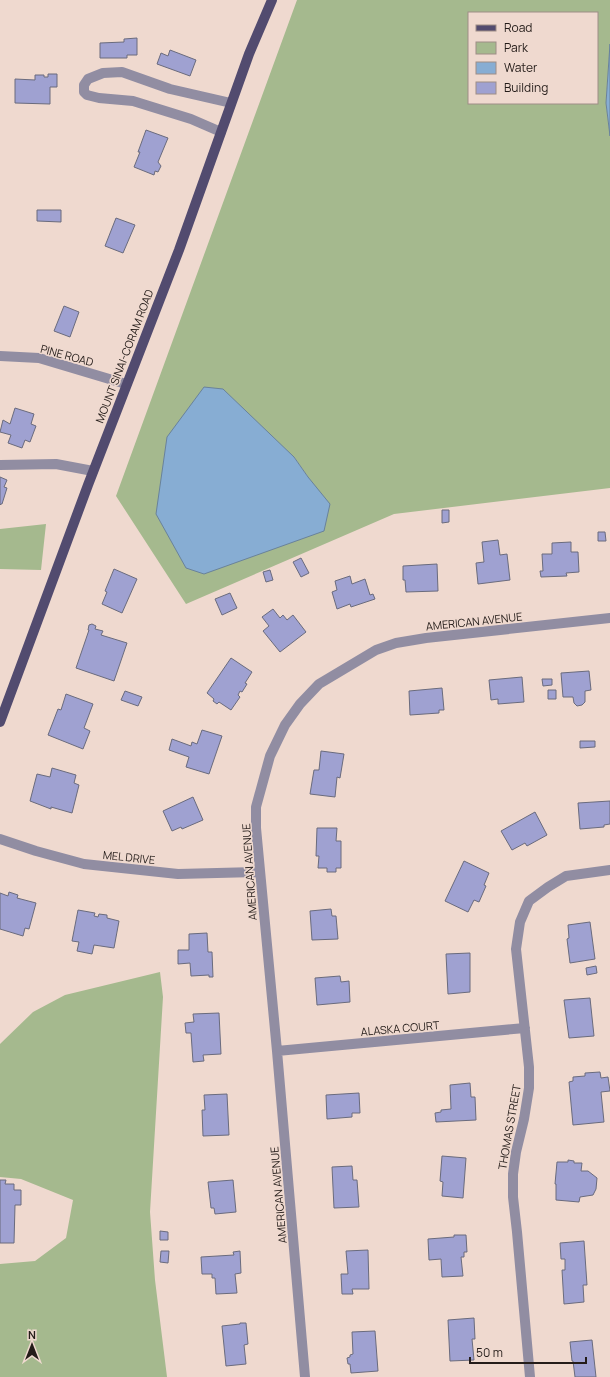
<svg xmlns="http://www.w3.org/2000/svg" width="610" height="1377" font-family="Manrope,sans-serif">
	<style>
		.green { fill: #a5b98e; fill-rule: evenodd }
		.water { fill: #87add3; stroke: #69829b }
		.building { fill: #9fa1d1; stroke: #6a6b7d }
		.lines { fill: none; stroke-linecap: round; stroke-linejoin: round }
		.minor { stroke: #918da2; stroke-width: 10 }
		.major { stroke: #524b6f; stroke-width: 10 }
		.labels { text-anchor: middle; dominant-baseline: central; stroke-width: 3; stroke-linejoin: round; paint-order: stroke }
		.street-label { font-size: 11px; fill: #241c19; stroke: #efd9cf }
	</style>
	<rect width="100%" height="100%" fill="#efd9cf"/>
	<path class="green" d="M297 0H610V44L606 103 610 136V488L394 514 186 604 116 496ZM469 13H597V103H469ZM167 437 294 457 308 477Z
		M46 524 41 570 0 569V529Z
		M160 972 163 997 150 1212 155 1280 167 1377H0V1264L35 1261 66 1238 73 1200 21 1179 0 1177V1044L33 1012 65 995Z"/>
	<path class="water" d="M610 44V136L606 103Z
		M204 387 223 389 294 457 308 477 330 504 324 531 204 574 186 568 156 514 167 437Z"/>
	<path class="building" d="M137 38V55H127V58H100V43L124 42V39Z
		M170 50 196 60 190 76 157 64 161 53 168 56Z
		M48 74H57V87H50V104L15 103V79L35 80V75H44V77H48Z
		M146 130 168 138 158 162 161 166 158 172 155 171 154 175 134 167 140 152H138Z
		M37 210H61V222L37 221Z
		M116 218 135 225 123 253 105 246Z
		M64 306 79 312 70 337 54 331Z
		M15 408 34 414 31 424 36 426 30 442 25 440 22 448 8 443 11 435 0 432 3 420 10 424Z
		M0 477 7 480 4 487 7 488 2 504H1L0 505Z
		M442 510H449V522L442 523Z
		M598 532H605L606 541H598Z
		M498 540 500 555 507 554 510 580 478 584 476 563 484 562 482 542Z
		M571 542V552H578L579 572 566 573 567 576 541 577 540 571H543L542 554H552V543Z
		M301 558 309 573 301 577 293 562Z
		M437 564 438 591 406 592 405 580H403V566Z
		M114 569 137 579 122 613 102 604 107 592 105 591Z
		M270 570 273 580 266 582 263 572Z
		M350 576 352 584 365 579 370 595 373 594 375 599 351 607 350 604 337 609 332 592 337 590 335 581Z
		M230 593 237 608 222 615 215 599Z
		M273 609 280 618 283 615 287 620 293 615 306 632 280 652 263 631 269 626 262 617Z
		M92 624 96 626 95 629 103 631 101 635 127 643 114 681 76 668 89 630H88L89 625Z
		M231 658 252 672 245 683 247 684 242 692 240 691 238 695 240 697 231 710 219 702 217 704 213 701 214 699 207 693Z
		M589 671 591 690 585 691V702L582 705 577 706 574 703 573 697H563L561 673Z
		M522 677 524 702 498 704V699L491 700 489 680Z
		M542 679H552V685L543 686Z
		M442 688 444 710H439V713L410 715 409 691Z
		M548 690H556V699H548Z
		M125 691 142 697 138 706 121 700Z
		M66 694 93 704 84 728 90 731 83 749 48 735 58 709 61 710Z
		M202 730 222 736 209 774 186 767 189 757 169 750 172 739 191 746 192 742 197 744Z
		M580 741H595V747L580 748Z
		M321 751 344 754 340 778 337 777 335 797 310 794 314 770H319Z
		M52 768 76 775 74 783 79 785 72 813 51 807V809L30 801 37 774 50 777Z
		M193 797 203 820 182 829 181 827 172 831 163 811Z
		M610 801V824L604 825V827L580 829 578 803Z
		M535 812 547 835 527 846 525 843 512 850 501 831Z
		M317 828H337L336 841H341V868H336V872H327V868H318L319 856H316Z
		M464 861 489 873 484 885 486 886 479 902 474 900 468 912 445 901Z
		M9 892 18 895 17 898 36 903 29 929 25 928 23 936 0 929V893L8 896Z
		M331 909 332 916H336L338 939 312 940 310 911Z
		M78 910 95 913 94 916 98 917 99 914 107 915V918L119 921 114 948 94 945 92 954 77 951 79 942 72 941Z
		M590 922 595 959 570 963 567 939 569 938 568 925Z
		M207 933 208 952H212L213 977H209V975L191 976 190 963 178 964V950H189V934Z
		M470 953V992L448 994 446 954Z
		M596 966 597 973 587 975 586 968Z
		M340 976 341 982 349 981 350 1002 317 1005 315 978Z
		M590 998 594 1036 569 1038 564 1000Z
		M219 1013 221 1054 203 1055 204 1061 193 1062 191 1033H186L185 1023 194 1022 193 1014Z
		M600 1072 601 1078 608 1077 610 1091 601 1092 604 1122 573 1125 569 1082 573 1081V1077L585 1076V1073Z
		M470 1083 471 1097H475L476 1120 436 1122 435 1113 441 1112V1110L451 1109 450 1085Z
		M359 1093 360 1113H352V1117L327 1119 326 1095Z
		M227 1094 229 1135 203 1136 202 1110H205L204 1095Z
		M442 1156 466 1158 463 1198 442 1196 443 1182 440 1181Z
		M568 1160 574 1161V1163H582L581 1171H588L597 1178 596 1189 593 1195 580 1197 579 1202 556 1200V1184H555L557 1162H568Z
		M352 1166 353 1180H357L359 1207 334 1208 332 1167Z
		M0 1180H6L5 1184H14V1190H21V1205H15L14 1243H0Z
		M233 1180 236 1212 215 1214 214 1208H211L208 1182Z
		M160 1231 168 1232V1240H160Z
		M454 1235H466L467 1252H464V1257H461L463 1276 442 1277 441 1259 429 1260 428 1239 454 1237Z
		M584 1241 587 1285H583L584 1302 564 1304 562 1270H565V1259H561L560 1243Z
		M368 1250 369 1289H352L353 1294H342L341 1274H348L346 1251Z
		M161 1251H169L168 1263 160 1262Z
		M240 1251 241 1273 235 1274 237 1293 216 1294 215 1278H212V1274H202L201 1257 234 1255 233 1252Z
		M474 1318 475 1339H472L474 1360 450 1361 448 1320Z
		M240 1323H246L248 1344 244 1345 246 1364 226 1366 222 1326 240 1324Z
		M375 1331 378 1371 351 1373 350 1364H348L347 1358 350 1357V1355L353 1354 352 1332Z
		M592 1340 596 1377H575L573 1361H572L570 1342Z"/>
	<g class="lines">
		<path class="minor" d="M221 132 191 119 133 101 99 98 87 95 84 92V85L88 79 103 73 122 72 170 89 231 103
			M0 356 39 358 126 384
			M0 465 56 464 93 471
			M0 839 36 851 84 864 178 874 260 872
			M277 1051 525 1028
			M305 1377 277 1051 256 828V807L270 756 285 725 300 704 319 684 376 650 396 643 426 638 610 618
			M530 1377 517 1232 513 1197V1174L516 1152 524 1119 529 1088V1067L516 949 520 922 529 901 548 887 566 876 610 870"/>
		<path class="major" d="M0 722 88 485 179 250 249 54 272 0"/>
	</g>
	<g class="labels">
		<g class="street-label">
			<text transform="translate(67 355) rotate(15)">PINE ROAD</text>
			<text transform="translate(124 356) rotate(-69)">MOUNT SINAI-CORAM ROAD</text>
			<text transform="translate(474 621) rotate(-6)">AMERICAN AVENUE</text>
			<text transform="translate(129 857) rotate(6)">MEL DRIVE</text>
			<text transform="translate(249 872) rotate(-94)">AMERICAN AVENUE</text>
			<text transform="translate(400 1028) rotate(-5)">ALASKA COURT</text>
			<text transform="translate(509 1127) rotate(-80)">THOMAS STREET</text>
			<text transform="translate(278 1195) rotate(-95)">AMERICAN AVENUE</text>
		</g>
	</g>
	<rect x="468" y="12" width="130" height="92" fill="#efd9cf" stroke="#9e8d86"/>
	<rect x="476" y="25" width="20" height="6" fill="#524b6f" stroke="#9e8d86"/>
	<text x="504" y="32" font-size="12" fill="#241c19">Road</text>
	<rect x="476" y="42" width="20" height="12" fill="#a5b98e" stroke="#9e8d86"/>
	<text x="504" y="52" font-size="12" fill="#241c19">Park</text>
	<rect x="476" y="62" width="20" height="12" fill="#87add3" stroke="#9e8d86"/>
	<text x="504" y="72" font-size="12" fill="#241c19">Water</text>
	<rect x="476" y="82" width="20" height="12" fill="#9fa1d1" stroke="#9e8d86"/>
	<text x="504" y="92" font-size="12" fill="#241c19">Building</text>
	<g transform="translate(32 1345)" stroke="#efd9cf" stroke-width="3" paint-order="stroke">
	<path d="M0-3L7 15L0 10L-7 15Z" fill="#241c19"/>
	<text y="-6" font-size="11" font-weight="bold" text-anchor="middle" fill="#241c19">N</text>
	</g>
	<path d="M470 1357v6h116v-6" fill="none" stroke="#241c19" stroke-width="2"/>
	<text x="476" y="1357" font-size="12" fill="#241c19" stroke="#efd9cf" stroke-width="3" paint-order="stroke">50 m</text>
</svg>
